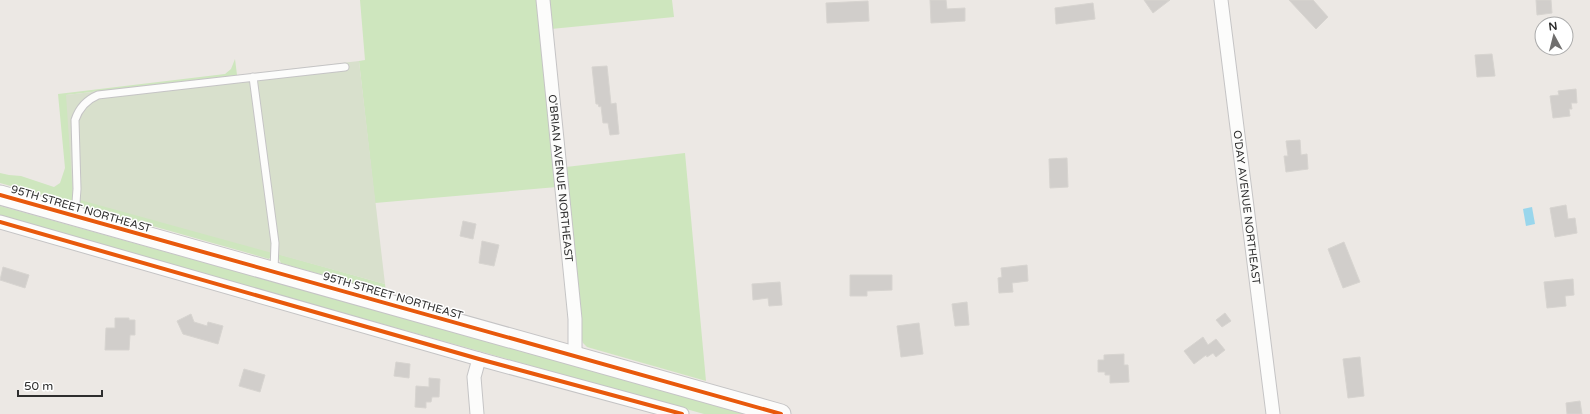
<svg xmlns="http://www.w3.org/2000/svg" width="1590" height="414" font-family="'Varela Round',sans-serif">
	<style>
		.green { fill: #cee6be }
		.cemetery { fill: #d8e0cc }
		.water { fill: #99d6ec }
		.building { fill: #d1cecb; stroke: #d7d4d0 }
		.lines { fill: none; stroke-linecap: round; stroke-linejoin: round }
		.lane-casing { stroke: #c5c4c5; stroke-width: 9 }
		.street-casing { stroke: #c5c4c5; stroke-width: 15 }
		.secondary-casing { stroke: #c5c4c5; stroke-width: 21 }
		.lane { stroke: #fcfcfb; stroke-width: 7 }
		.street { stroke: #fcfcfb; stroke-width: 13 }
		.secondary { stroke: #fcfcfb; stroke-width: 19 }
		.cycleway-casing { stroke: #fff; stroke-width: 6 }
		.cycleway { stroke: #e8590c; stroke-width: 4 }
		.labels { text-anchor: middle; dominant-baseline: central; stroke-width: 3; stroke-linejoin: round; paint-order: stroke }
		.street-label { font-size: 11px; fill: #2e2e2e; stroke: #fff }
	</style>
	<rect width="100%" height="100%" fill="#ece8e4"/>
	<path class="green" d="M360 0H539L557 187 375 203 359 61 365 60Z
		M549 0H672L674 17 551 29Z
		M235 59 237 75 66 95 273 253 269 259 0 183V173L9 175 21 176 54 187 60 183 65 168 58 94 225 74 231 69Z
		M685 153 706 381 587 347 583 343 581 337 566 167Z
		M0 206 548 358 744 414H704L0 217Z
		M278 254 385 284 386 293 281 263 279 259Z"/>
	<path class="cemetery" d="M359 61 385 284 73 198 66 95Z"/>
	<path class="water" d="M1532 207 1535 224 1526 226 1523 209Z"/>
	<path class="building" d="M930 0H946L947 9 965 8V21L931 23Z
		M1144 0H1170L1153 13Z
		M1289 0H1313L1328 17 1316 29Z
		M1536 0H1551L1552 13 1537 15Z
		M868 1 869 21 827 23 826 3Z
		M1093 3 1095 19 1056 24 1055 8Z
		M1492 54 1495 76 1477 77 1475 55Z
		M607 66 611 104 616 103 619 134 610 135 608 123H603L601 106 599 107 598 104H596L592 67Z
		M1576 89 1577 103H1571L1572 109H1569L1570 116 1553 118 1550 96 1559 95 1558 91Z
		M1300 140 1301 155 1307 154 1308 169 1286 172 1284 156H1288L1286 141Z
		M1067 158 1068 187 1050 188 1049 159Z
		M1566 205 1568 219 1575 218 1577 233 1555 237 1550 208Z
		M463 221 476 224 473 239 460 236Z
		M482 241 499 245 494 266 479 263Z
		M1344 242 1360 282 1343 288 1328 249Z
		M1027 265 1028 281 1012 283 1013 292 999 293 998 278 1002 277 1001 268Z
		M3 267 29 275 25 288 0 280Z
		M850 275H892V290L867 291V296H850Z
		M1573 279 1574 295 1565 296 1566 306 1547 308 1544 282Z
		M780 282 782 305 769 306 768 298 753 300 752 284Z
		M967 302 969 325 955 326 952 304Z
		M1225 313 1231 321 1222 327 1216 320Z
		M191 314 194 322 207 326 208 322 223 326 218 344 183 334 177 321Z
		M115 318H129V320H135V335H130L129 350H105L106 328H115Z
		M919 323 923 354 901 357 897 326Z
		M1203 337 1208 345 1216 339 1225 350 1216 357 1213 353 1207 357 1206 355 1194 364 1184 351Z
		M1124 354V365H1128L1129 382 1110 383V375H1105V372H1098V360H1104V355Z
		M1360 357 1364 396 1348 398 1343 359Z
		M396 362 410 364 409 378 394 376Z
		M244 369 265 375 260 392 239 386Z
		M429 378 440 379 439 397H432L431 402H426V408L415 407 416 386 429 387Z
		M1580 401 1582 414H1567L1566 403Z"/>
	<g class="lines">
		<g class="lane-casing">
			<path id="lane" d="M253 77 275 243 274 270
				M75 216 77 189 75 120C79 108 86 100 98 95L345 67"/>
		</g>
		<g class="street-casing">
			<g id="street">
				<path id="s1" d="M543 0 575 319V357"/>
				<path id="s2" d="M1221 0 1273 414"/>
				<path d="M0 222 479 359 682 414"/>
				<path d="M477 414 474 377 479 359"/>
			</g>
		</g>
		<g class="secondary-casing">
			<path id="secondary" d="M0 195 781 414"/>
		</g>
		<use href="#lane" class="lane"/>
		<use href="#street" class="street"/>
		<use href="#secondary" class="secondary"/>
		<g class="cycleway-casing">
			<path id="cycleway" d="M0 195 781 414
				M0 222 479 359 682 414"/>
		</g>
		<use href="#cycleway" class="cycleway"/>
	</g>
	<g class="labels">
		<g class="street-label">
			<text stroke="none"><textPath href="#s1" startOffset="179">O'BRIAN AVENUE NORTHEAST</textPath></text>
			<text stroke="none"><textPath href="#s2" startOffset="209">O'DAY AVENUE NORTHEAST</textPath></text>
			<text transform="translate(81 209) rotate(16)">95TH STREET NORTHEAST</text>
			<text transform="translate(393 296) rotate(16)">95TH STREET NORTHEAST</text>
		</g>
	</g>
	<g transform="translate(1554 36) rotate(353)"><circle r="19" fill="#ffffff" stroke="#ababab"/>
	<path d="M0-3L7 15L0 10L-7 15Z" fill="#706f6e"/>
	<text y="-6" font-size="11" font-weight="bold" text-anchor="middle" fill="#2e2e2e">N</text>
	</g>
	<path d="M18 390v6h84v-6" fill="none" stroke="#2e2e2e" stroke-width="2"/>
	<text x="24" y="390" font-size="12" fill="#2e2e2e" stroke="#ffffff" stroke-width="3" paint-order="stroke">50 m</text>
</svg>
